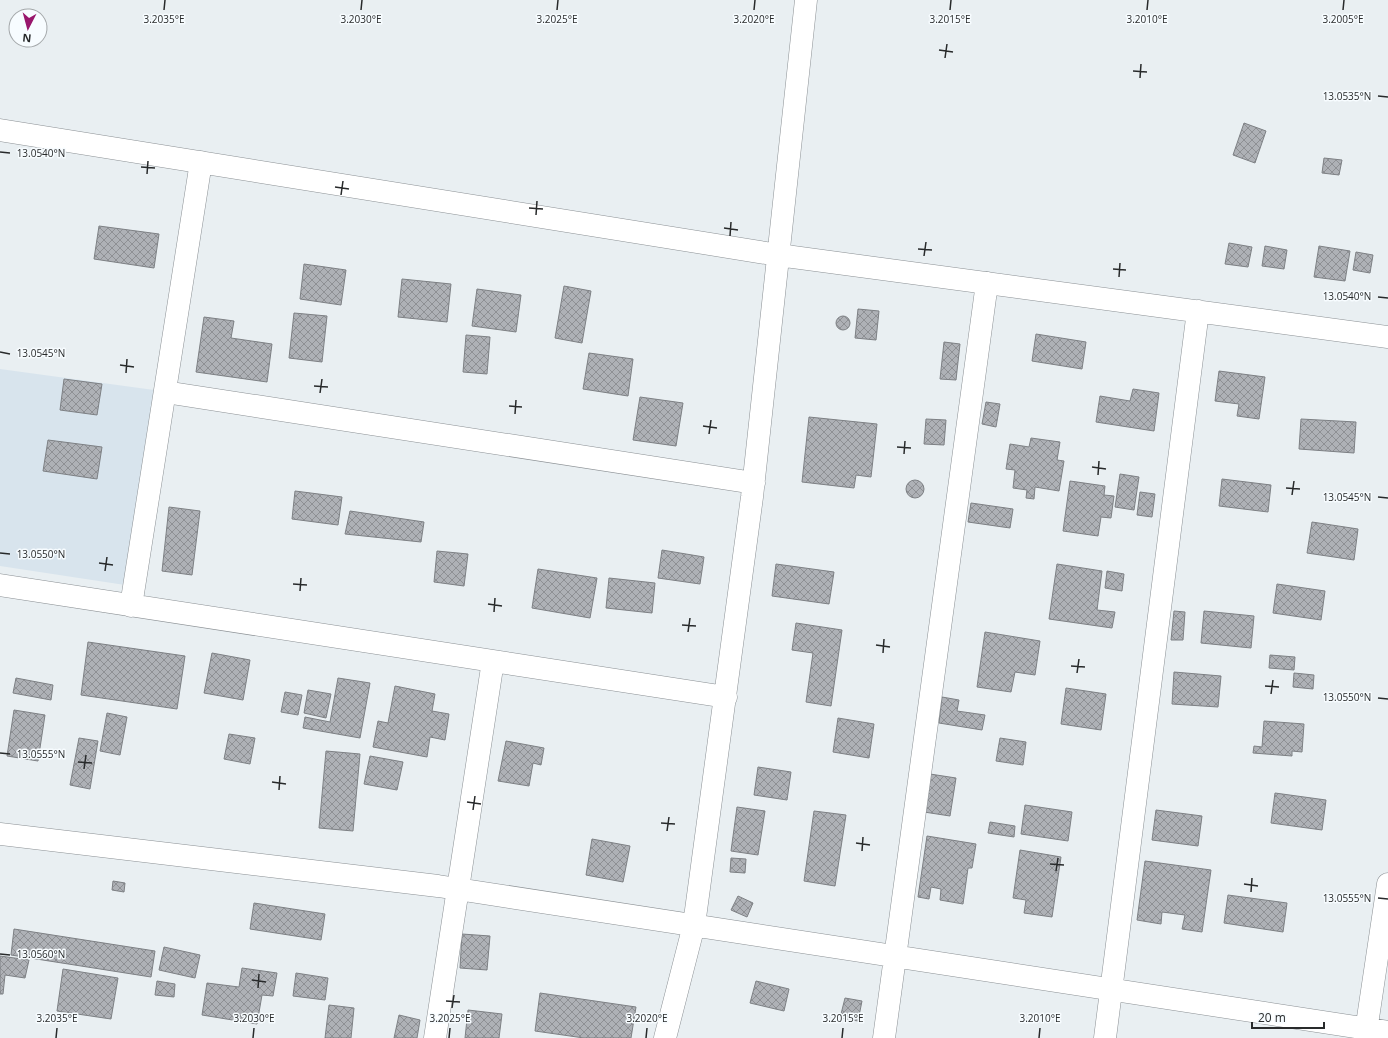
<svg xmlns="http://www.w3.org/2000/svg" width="1388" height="1038" font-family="'Open Sans',sans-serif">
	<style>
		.built { fill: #d8e4ed }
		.building { fill: url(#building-cross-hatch); stroke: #7d8084 }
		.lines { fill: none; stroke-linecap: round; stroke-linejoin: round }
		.minor-casing { stroke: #8b9094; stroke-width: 23 }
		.minor { stroke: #fff; stroke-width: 22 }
		.ticks { fill: none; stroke: #282a2b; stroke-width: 1.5 }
		.ticks-label { font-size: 10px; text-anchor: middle; fill: #282a2b; stroke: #f7fcff; stroke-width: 3; stroke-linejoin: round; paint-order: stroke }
	</style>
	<defs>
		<pattern id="building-cross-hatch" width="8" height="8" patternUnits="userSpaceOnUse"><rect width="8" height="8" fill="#aeb1b6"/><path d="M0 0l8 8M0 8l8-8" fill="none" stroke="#8e9094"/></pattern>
	</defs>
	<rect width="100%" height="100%" fill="#e9eff2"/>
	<path class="built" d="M0 369 154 390 125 585 0 566Z"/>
	<path class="building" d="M1244 123 1266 131 1255 163 1233 155Z
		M1324 158 1342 160 1339 175 1322 173Z
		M99 226 159 234 154 268 94 259Z
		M1229 243 1252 247 1248 267 1225 264Z
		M1265 246 1287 250 1284 269 1262 266Z
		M1319 246 1350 251 1345 281 1314 277Z
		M1356 252 1373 255 1370 273 1353 270Z
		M304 264 346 270 341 305 300 299Z
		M402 279 451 284 447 322 398 317Z
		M564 286 591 291 582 343 555 338Z
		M477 289 521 295 516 332 472 326Z
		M858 309 879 311 876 340 855 338Z
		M294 313 327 316 322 362 289 358Z
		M836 323a7 7 0 1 1 14 0a7 7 0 1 1-14 0Z
		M204 317 234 321 231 338 272 344 267 382 196 372Z
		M1036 334 1086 342 1082 369 1032 361Z
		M466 335 490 337 487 374 463 372Z
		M944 342 960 344 956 380 940 379Z
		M589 353 633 359 628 396 583 389Z
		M1219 371 1265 377 1259 419 1237 416 1239 404 1215 401Z
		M64 379 102 384 97 415 60 410Z
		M1133 389 1159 393 1154 431 1096 422 1100 396 1130 401Z
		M640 397 683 403 676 446 633 440Z
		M986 402 1000 404 996 427 982 424Z
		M809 417 877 424 871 477 856 475 854 488 802 482Z
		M926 419 946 420 944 445 924 444Z
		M1301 419 1356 422 1354 453 1299 449Z
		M1031 438 1060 442 1057 460 1064 461 1059 491 1035 487 1034 499 1026 498 1027 490 1013 488 1015 470 1006 469 1010 444 1029 447Z
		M48 440 102 447 97 479 43 471Z
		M1120 474 1139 477 1134 510 1115 507Z
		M1222 479 1271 485 1268 512 1219 506Z
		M906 489a9 9 0 1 1 18 0a9 9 0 1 1-18 0Z
		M1070 481 1105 486 1104 495 1114 496 1111 518 1101 517 1098 536 1063 531Z
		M295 491 342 497 338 525 292 519Z
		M1140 492 1155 494 1152 517 1137 515Z
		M971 503 1013 509 1010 528 968 522Z
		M169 507 200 511 192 575 162 571Z
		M350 511 424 522 421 542 345 534Z
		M1312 522 1358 529 1354 560 1307 553Z
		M662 550 704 557 700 584 658 578Z
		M437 551 468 554 464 586 434 582Z
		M776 564 834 572 829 604 772 596Z
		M1057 564 1102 571 1097 610 1115 612 1112 628 1049 619Z
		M538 569 597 578 590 618 532 608Z
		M1107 571 1124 574 1122 591 1105 588Z
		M609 578 655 583 652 613 606 608Z
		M1277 584 1325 591 1321 620 1273 613Z
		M1174 611 1185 612 1183 640H1171Z
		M1204 611 1254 616 1251 648 1201 643Z
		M796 623 842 630 831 706 806 702 813 653 792 650Z
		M985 632 1040 641 1035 675 1015 672 1011 692 977 687Z
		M88 642 185 656 177 709 81 695Z
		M212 653 250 660 243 700 204 693Z
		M1270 655 1295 657 1294 670 1269 668Z
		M1174 672 1221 676 1218 707 1172 704Z
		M1294 673 1314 675 1313 689 1293 687Z
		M16 678 53 685 51 700 13 693Z
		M338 678 370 683 360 738 303 728 305 717 330 722Z
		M395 686 435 694 432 711 449 714 445 740 430 737 427 757 373 747 378 721 388 723Z
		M1066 688 1106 694 1101 730 1061 724Z
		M308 690 331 694 326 718 304 713Z
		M285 692 302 695 298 715 281 712Z
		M942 697 959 700 957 711 985 715 982 730 939 723Z
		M14 710 45 715 38 761 7 756Z
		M107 713 127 717 120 755 100 751Z
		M838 718 874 724 869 758 833 752Z
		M1264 721 1304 724 1302 752 1292 751V756L1253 753 1254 746 1262 747Z
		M229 734 255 738 250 764 224 759Z
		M79 738 98 741 90 789 70 785Z
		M1000 738 1026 742 1023 765 996 761Z
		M506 741 544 748 541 765 533 763 529 786 498 781Z
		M326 751 360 754 353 831 319 828Z
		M370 756 403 762 397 790 364 784Z
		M758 767 791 772 787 800 754 795Z
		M930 774 956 778 950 816 924 812Z
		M1275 793 1326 800 1322 830 1271 823Z
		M1025 805 1072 812 1068 841 1021 834Z
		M737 807 765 811 758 855 731 851Z
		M1156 810 1202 816 1198 846 1152 840Z
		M814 811 846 815 835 886 804 881Z
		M990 822 1015 826 1014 837 988 833Z
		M927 836 976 844 972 868H968L963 904 940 900 941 889 931 887 929 899 918 897Z
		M592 839 630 846 623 882 586 875Z
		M1020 850 1061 857 1052 917 1024 913 1026 900 1013 898Z
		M731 858 746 859 745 873 730 872Z
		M1145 861 1211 870 1202 932 1182 929 1185 915 1162 912 1161 924 1137 920Z
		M113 881 125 883 124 892 112 890Z
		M1228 895 1287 903 1283 932 1224 923Z
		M738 896 753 903 747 917 731 910Z
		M254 903 325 914 321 940 250 929Z
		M14 929 155 951 151 977 11 955Z
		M462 934 490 936 487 970 460 968Z
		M164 947 200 955 195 978 159 970Z
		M0 956 29 960 25 978 5 975 3 994H0Z
		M242 968 277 973 273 996 262 995 257 1024 202 1015 207 983 239 987Z
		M63 969 118 978 111 1019 57 1011Z
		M296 973 328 978 325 1000 293 996Z
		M157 981 175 984 174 997 155 995Z
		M756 981 789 989 784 1011 750 1003Z
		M540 993 636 1007 631 1038H584L535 1031Z
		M845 998 862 1001 858 1021 840 1018Z
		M329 1005 354 1008 351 1038H325Z
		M468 1010 502 1014 499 1038H465Z
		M399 1015 420 1020 417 1038H394Z"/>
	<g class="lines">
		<g class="minor-casing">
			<path id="minor" d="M0 130 778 255 1388 337
				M165 392 754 483
				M0 585 726 697
				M131 606 201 162
				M0 834 438 886 1388 1032
				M435 1038 493 661
				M665 1038 694 925 752 497 806 0
				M884 1038 987 283
				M1105 1038 1198 311
				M1365 1038 1388 884"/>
		</g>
		<use href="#minor" class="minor"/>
	</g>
	<path class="ticks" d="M164 10 165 0M361 10 362 0M557 10 558 0M754 10 755 0M950 10 951 0M1147 10 1148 0M1343 10 1344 0M939 50 953 52M945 58 947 44M1133 71 1147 72M1140 78 1141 64M1378 96 1388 97M0 152 10 153M141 167 155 168M147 174 148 161M335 187 349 189M341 195 343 181M529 208 543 209M536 215 537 201M724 228 738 230M730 236 731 222M918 249 932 250M924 256 926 242M1113 269 1126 270M1119 277 1120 263M1378 297 1388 298M0 352 10 354M120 365 134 367M126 373 127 359M314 386 328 387M320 393 322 379M509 406 522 407M515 414 516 400M703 426 717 428M709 434 711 420M897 447 911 448M904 454 905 441M1092 467 1106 469M1098 475 1099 461M1286 488 1300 489M1292 495 1294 481M1378 497 1388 498M0 553 10 554M99 563 113 565M105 571 107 557M293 584 307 585M300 591 301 578M488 604 502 606M494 612 495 598M682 625 696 626M688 632 690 618M876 645 890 647M883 653 884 639M1071 666 1085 667M1077 673 1079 659M1265 686 1279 687M1271 694 1273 680M1378 698 1388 699M0 753 10 754M78 762 92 763M84 769 86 755M272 782 286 784M279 790 280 776M467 802 481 804M473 810 475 796M661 823 675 824M667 831 669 817M856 843 870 845M862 851 863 837M1050 864 1064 865M1056 871 1058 858M1244 884 1258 886M1251 892 1252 878M1378 898 1388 899M0 954 10 955M252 980 266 982M258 988 259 974M446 1001 460 1002M452 1008 454 995M56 1038 57 1028M253 1038 254 1028M449 1038 450 1028M646 1038 647 1028M842 1038 843 1028M1039 1038 1040 1028"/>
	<g class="ticks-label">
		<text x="164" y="23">3.2035°E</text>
		<text x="361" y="23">3.2030°E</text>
		<text x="557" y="23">3.2025°E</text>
		<text x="754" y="23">3.2020°E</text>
		<text x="950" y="23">3.2015°E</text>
		<text x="1147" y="23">3.2010°E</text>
		<text x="1343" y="23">3.2005°E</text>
		<text x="1347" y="100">13.0535°N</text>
		<text x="41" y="157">13.0540°N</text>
		<text x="1347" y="300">13.0540°N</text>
		<text x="41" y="357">13.0545°N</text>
		<text x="1347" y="501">13.0545°N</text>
		<text x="41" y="558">13.0550°N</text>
		<text x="1347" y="701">13.0550°N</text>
		<text x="41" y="758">13.0555°N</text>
		<text x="1347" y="902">13.0555°N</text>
		<text x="41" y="958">13.0560°N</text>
		<text x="57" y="1022">3.2035°E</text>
		<text x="254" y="1022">3.2030°E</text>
		<text x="450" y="1022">3.2025°E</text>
		<text x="647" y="1022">3.2020°E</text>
		<text x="843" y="1022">3.2015°E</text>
		<text x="1040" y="1022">3.2010°E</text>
	</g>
	<g transform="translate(28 28) rotate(186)"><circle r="19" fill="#f7fcff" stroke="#a4a8aa"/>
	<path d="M0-3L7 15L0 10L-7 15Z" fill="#98166c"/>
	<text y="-6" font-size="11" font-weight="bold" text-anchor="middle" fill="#282a2b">N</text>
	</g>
	<path d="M1252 1022v6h72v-6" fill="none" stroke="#282a2b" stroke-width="2"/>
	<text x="1258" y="1022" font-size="12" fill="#282a2b" stroke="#f7fcff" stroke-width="3" paint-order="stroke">20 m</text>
</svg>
